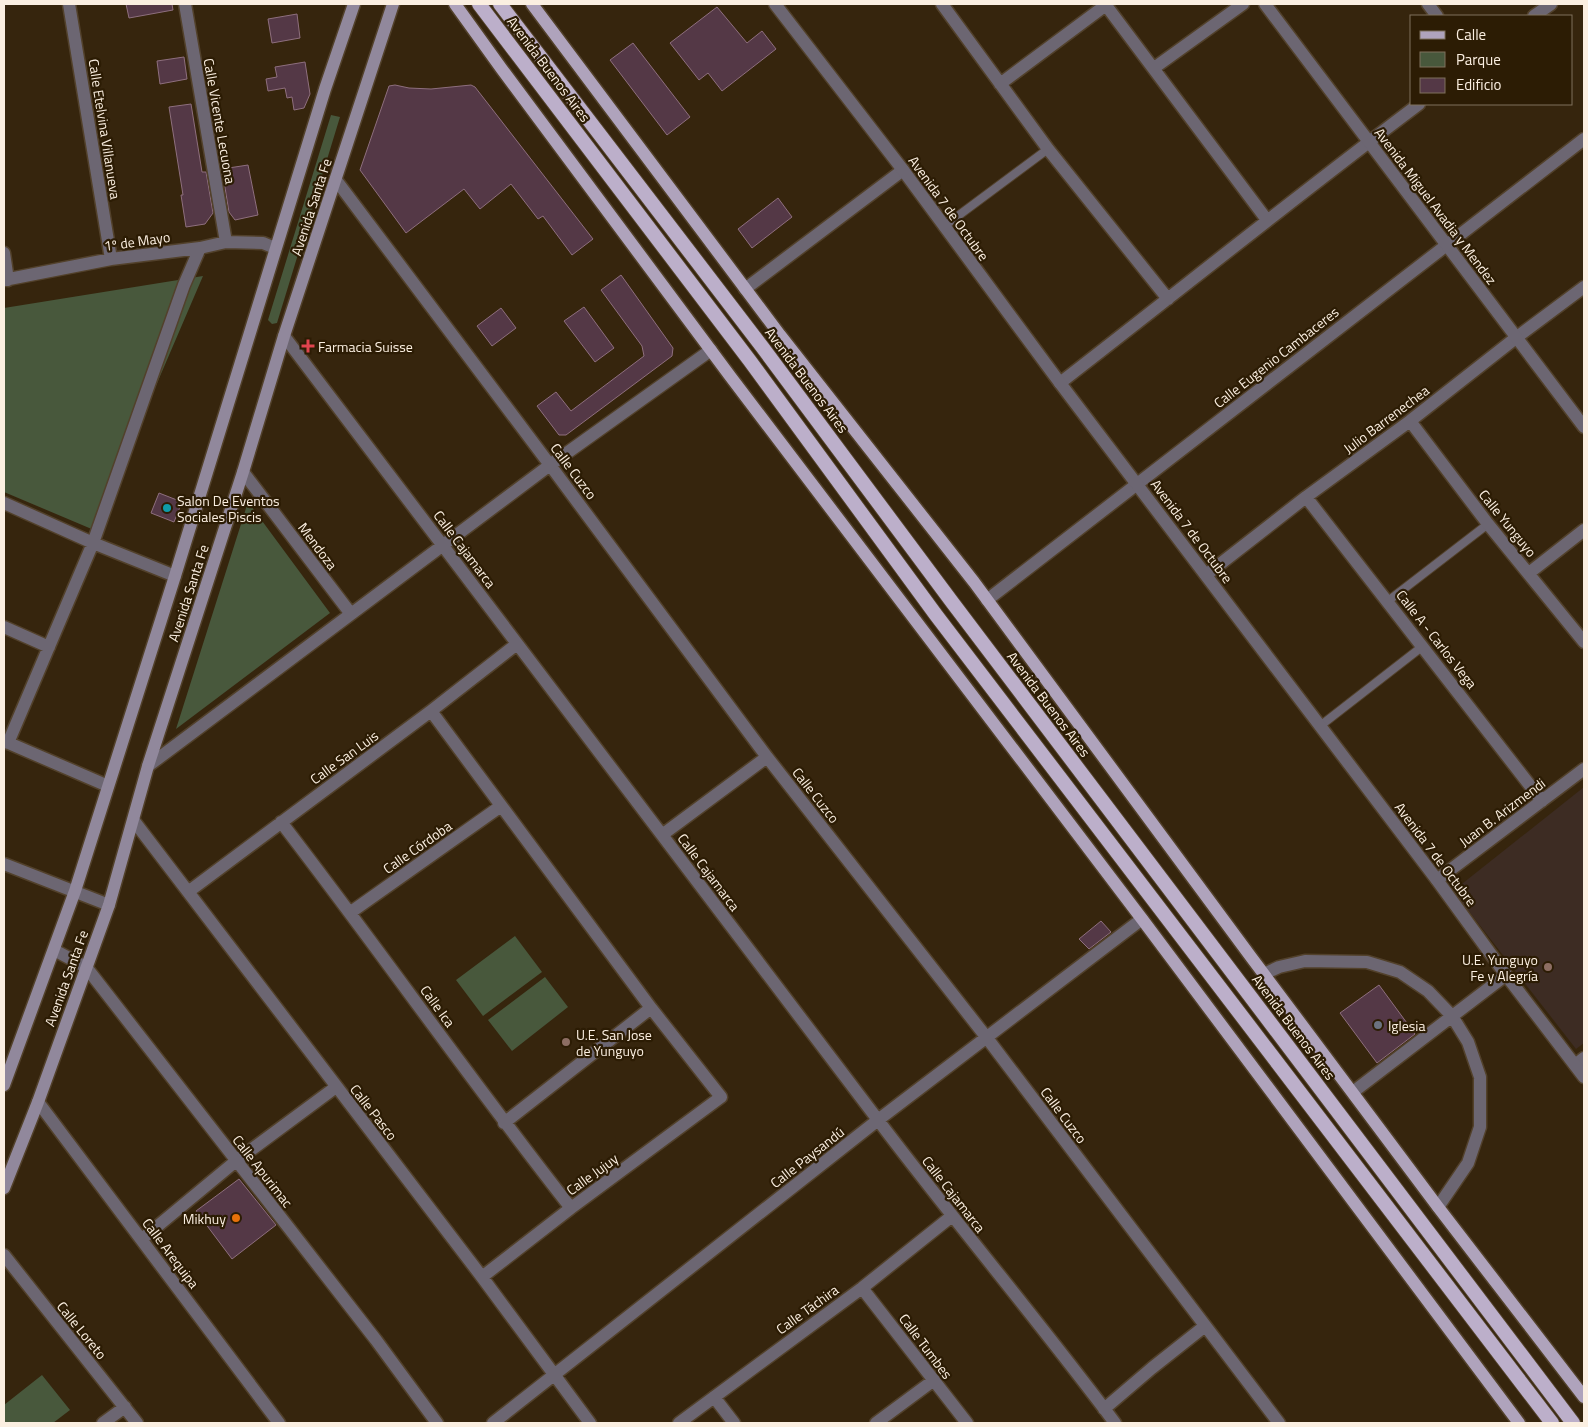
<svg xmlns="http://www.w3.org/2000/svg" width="1588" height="1427" font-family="'Titillium Web',sans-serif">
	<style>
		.education { fill: #3d2c23 }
		.green { fill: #48583c }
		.building { fill: #543846; stroke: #8e6f7e }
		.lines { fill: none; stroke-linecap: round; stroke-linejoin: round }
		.service-casing { stroke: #52412b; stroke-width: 10 }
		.minor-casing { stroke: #52412b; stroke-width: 15 }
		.tertiary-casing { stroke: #52412b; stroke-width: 15 }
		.secondary-casing { stroke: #52412b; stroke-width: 15 }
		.primary-casing { stroke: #52412b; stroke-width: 15 }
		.trunk-casing { stroke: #52412b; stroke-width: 16 }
		.service { stroke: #6c6672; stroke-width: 8 }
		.minor { stroke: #6c6672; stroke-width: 12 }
		.tertiary { stroke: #6c6672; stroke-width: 12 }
		.secondary { stroke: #91889c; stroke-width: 12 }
		.primary { stroke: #afa3bc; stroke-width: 12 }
		.trunk { stroke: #bcafca; stroke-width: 14 }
		.health-dot { fill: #e0444e; stroke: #2c1c04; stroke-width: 2 }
		.culture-dot { fill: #0f9aa8; stroke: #2c1c04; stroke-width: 2 }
		.education-dot { fill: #8d6e63; stroke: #2c1c04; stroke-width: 2 }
		.worship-dot { fill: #6b7280; stroke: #2c1c04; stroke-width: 2 }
		.food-dot { fill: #e8710a; stroke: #2c1c04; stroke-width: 2 }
		.labels { text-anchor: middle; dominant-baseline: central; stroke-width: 4.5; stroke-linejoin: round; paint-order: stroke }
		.street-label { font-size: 14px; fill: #fbefe1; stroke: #2c1c04 }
		.poi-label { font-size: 14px; fill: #fbefe1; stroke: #2c1c04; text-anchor: start }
	</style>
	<rect width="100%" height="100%" fill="#36250d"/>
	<path class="education" d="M1584 787V1043L1576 1049 1453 891Z"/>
	<path class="green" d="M331 115 340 117 277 323 272 324 268 320Z
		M203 276 94 530 4 492V308Z
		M248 502 330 613 176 729Z
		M515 936 542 972 483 1016 456 980Z
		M545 977 568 1007 512 1051 488 1020Z
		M42 1375 70 1410 53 1423H4V1405Z"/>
	<path class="building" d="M126 4H172L173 10 129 18Z
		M717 7 747 43 762 31 776 49 722 91 708 73 699 80 670 43Z
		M297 14 300 38 272 43 268 19Z
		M633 43 690 117 667 135 610 60Z
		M184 57 187 79 160 84 157 61Z
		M305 62 310 94 304 108 294 110 292 97 287 98 285 88 268 91 266 79 277 77 275 67Z
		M395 85 409 88 431 89 471 85 475 87 593 239 572 255 543 216 538 219 511 184 480 209 464 189 406 233 360 170 389 86Z
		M191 104 202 172H206L213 213 205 224 186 227 181 195H183L169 107Z
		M248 165 258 215 235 220 229 212 222 169Z
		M778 198 792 217 752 248 738 229Z
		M621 275 673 348 672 356 566 435H559L537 406 556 392 571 411 644 356 642 346 601 290Z
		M584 307 614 348 595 362 564 321Z
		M501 308 516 328 492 346 477 326Z
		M159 493 182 502 174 522 151 513Z
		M1101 921 1111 932 1089 949 1079 939Z
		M1379 985 1415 1034 1377 1063 1340 1013Z
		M239 1179 276 1225 232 1259 196 1211Z"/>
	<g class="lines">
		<g class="service-casing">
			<path id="service" d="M943 227 1048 149
				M1388 601 1488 524
				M1320 726 1423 646"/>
		</g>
		<g class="minor-casing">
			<path id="minor" d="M69 4 111 259
				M185 4 226 242
				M942 4 1048 149 1168 299
				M1105 4 1267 220
				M1428 4 1437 16
				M1534 16 1551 4
				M1154 68 1243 4
				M1000 84 1106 5
				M336 180 550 465 767 757 987 1038 1279 1423
				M4 253 8 280
				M4 280 111 259 200 248 226 242 263 243 275 248
				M745 289 903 170
				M284 336C483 596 679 859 878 1120 955 1222 1038 1320 1115 1423
				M1060 383C1180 290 1298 195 1419 104
				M1410 421 1488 524 1584 642
				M243 472 351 614
				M1306 497 1542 801
				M4 503 93 543 175 576
				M1529 573 1584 530
				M1206 575 1306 497 1410 421 1517 337 1584 287
				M987 600 1584 139
				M4 627 49 647
				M431 711 651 1008 721 1097 571 1208 482 1277
				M4 741 108 786
				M8 743 93 543 184 285 200 248
				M148 766 550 465 711 350
				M134 821 482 1277 590 1423
				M281 822C379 949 471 1081 571 1208
				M662 835 767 757
				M4 864 109 905
				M1437 880 1584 769
				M188 892 431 711 517 644
				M351 912 501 806
				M54 950 86 967 376 1340 437 1423
				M1264 974 1279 967 1305 961 1367 962 1400 972 1428 991 1452 1016 1468 1042 1480 1077V1127L1468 1163 1438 1207
				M1575 1065 1584 1058
				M1353 1092 1506 975
				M38 1102 279 1423
				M504 1123 651 1008
				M142 1239 236 1161 336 1087
				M4 1255 137 1423
				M862 1288 967 1423
				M714 1397 734 1423
				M1104 1409 1152 1368 1205 1326
				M103 1423 125 1407
				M493 1423 878 1120 1142 919
				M679 1423 862 1288 952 1216
				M876 1423 934 1380"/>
		</g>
		<g class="tertiary-casing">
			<path id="tertiary" d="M775 4 903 170 1060 383 1437 880 1506 975 1584 1077
				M1265 4 1584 427"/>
		</g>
		<g class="secondary-casing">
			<path id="secondary" d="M4 1085 75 891 175 576 325 89 354 4
				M4 1188 38 1102 109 905 148 766 243 472 284 336 393 4"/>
		</g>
		<g class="primary-casing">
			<path id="primary" d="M455 4 501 68 730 376 1142 919 1519 1423
				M532 4 780 335 974 582 1251 957 1438 1207 1584 1397"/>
		</g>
		<g class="trunk-casing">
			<path id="trunk" d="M479 4 750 361 936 615 1552 1423
				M500 4 763 348 952 602 1573 1423"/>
		</g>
		<use href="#service" class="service"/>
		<use href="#minor" class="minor"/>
		<use href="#tertiary" class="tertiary"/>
		<use href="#secondary" class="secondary"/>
		<use href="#primary" class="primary"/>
		<use href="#trunk" class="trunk"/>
	</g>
	<path class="health-dot" d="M305.5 338.5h5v5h5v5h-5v5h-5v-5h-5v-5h5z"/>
	<circle class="culture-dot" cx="167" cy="508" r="5"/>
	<g class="education-dot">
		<circle cx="1548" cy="967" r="5"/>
		<circle cx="566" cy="1042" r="5"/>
	</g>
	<circle class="worship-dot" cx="1378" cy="1025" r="5"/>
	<circle class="food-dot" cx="236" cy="1218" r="5"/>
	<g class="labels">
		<g class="street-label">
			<text transform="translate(549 69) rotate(53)">Avenida Buenos Aires</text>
			<text transform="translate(220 121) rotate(80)">Calle Vicente Lecuona</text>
			<text transform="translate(105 129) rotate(81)">Calle Etelvina Villanueva</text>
			<text transform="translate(1436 206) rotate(53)">Avenida Miguel Avadia y Mendez</text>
			<text transform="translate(311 207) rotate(-72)">Avenida Santa Fe</text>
			<text transform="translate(949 208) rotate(54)">Avenida 7 de Octubre</text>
			<text transform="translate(137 241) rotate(-8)">1º de Mayo</text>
			<text transform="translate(1276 357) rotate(-38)">Calle Eugenio Cambaceres</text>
			<text transform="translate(807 380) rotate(53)">Avenida Buenos Aires</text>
			<text transform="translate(1386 419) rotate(-37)">Julio Barrenechea</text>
			<text transform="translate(574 471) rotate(53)">Calle Cuzco</text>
			<text transform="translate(1508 523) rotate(51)">Calle Yunguyo</text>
			<text transform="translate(1192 531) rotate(53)">Avenida 7 de Octubre</text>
			<text transform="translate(318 546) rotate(53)">Mendoza</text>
			<text transform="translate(465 549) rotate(53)">Calle Cajamarca</text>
			<text transform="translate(188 593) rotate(-72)">Avenida Santa Fe</text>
			<text transform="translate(1437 639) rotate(52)">Calle A - Carlos Vega</text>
			<text transform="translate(1049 704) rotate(53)">Avenida Buenos Aires</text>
			<text transform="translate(344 757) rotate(-36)">Calle San Luis</text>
			<text transform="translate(816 795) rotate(52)">Calle Cuzco</text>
			<text transform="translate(1502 812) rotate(-37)">Juan B. Arizmendi</text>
			<text transform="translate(417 847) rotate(-35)">Calle Córdoba</text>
			<text transform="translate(1436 854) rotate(53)">Avenida 7 de Octubre</text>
			<text transform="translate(709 872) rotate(53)">Calle Cajamarca</text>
			<text transform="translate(66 978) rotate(-70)">Avenida Santa Fe</text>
			<text transform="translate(438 1006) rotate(54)">Calle Ica</text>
			<text transform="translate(1294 1027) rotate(53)">Avenida Buenos Aires</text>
			<text transform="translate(374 1112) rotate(52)">Calle Pasco</text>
			<text transform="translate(1064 1115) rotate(53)">Calle Cuzco</text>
			<text transform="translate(807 1157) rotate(-38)">Calle Paysandú</text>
			<text transform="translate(263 1171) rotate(52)">Calle Apurimac</text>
			<text transform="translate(592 1174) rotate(-36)">Calle Jujuy</text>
			<text transform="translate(954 1194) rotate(52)">Calle Cajamarca</text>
			<text transform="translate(171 1253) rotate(53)">Calle Arequipa</text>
			<text transform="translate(807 1309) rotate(-36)">Calle Táchira</text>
			<text transform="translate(82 1330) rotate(51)">Calle Loreto</text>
			<text transform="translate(926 1346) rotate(53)">Calle Tumbes</text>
		</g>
		<g class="poi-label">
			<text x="318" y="346">Farmacia Suisse</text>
			<text x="177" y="500">Salon De Eventos<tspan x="177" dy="16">Sociales Piscis</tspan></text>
			<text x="1538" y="959" text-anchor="end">U.E. Yunguyo<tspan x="1538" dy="16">Fe y Alegría</tspan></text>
			<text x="1388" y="1025">Iglesia</text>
			<text x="576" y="1034">U.E. San Jose<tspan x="576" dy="16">de Yunguyo</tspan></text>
			<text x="226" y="1218" text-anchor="end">Mikhuy</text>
		</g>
	</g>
	<rect width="1588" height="1427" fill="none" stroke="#fbefe1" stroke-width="10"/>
	<rect x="1410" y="15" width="162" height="90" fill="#2c1c04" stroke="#7f705c"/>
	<rect x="1420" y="31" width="25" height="8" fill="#afa3bc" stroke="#7f705c"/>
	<text x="1456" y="40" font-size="15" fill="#fbefe1">Calle</text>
	<rect x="1420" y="52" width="25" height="15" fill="#48583c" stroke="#7f705c"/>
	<text x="1456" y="65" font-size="15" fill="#fbefe1">Parque</text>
	<rect x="1420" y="78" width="25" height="15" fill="#543846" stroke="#7f705c"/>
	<text x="1456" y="90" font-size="15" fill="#fbefe1">Edificio</text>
</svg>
